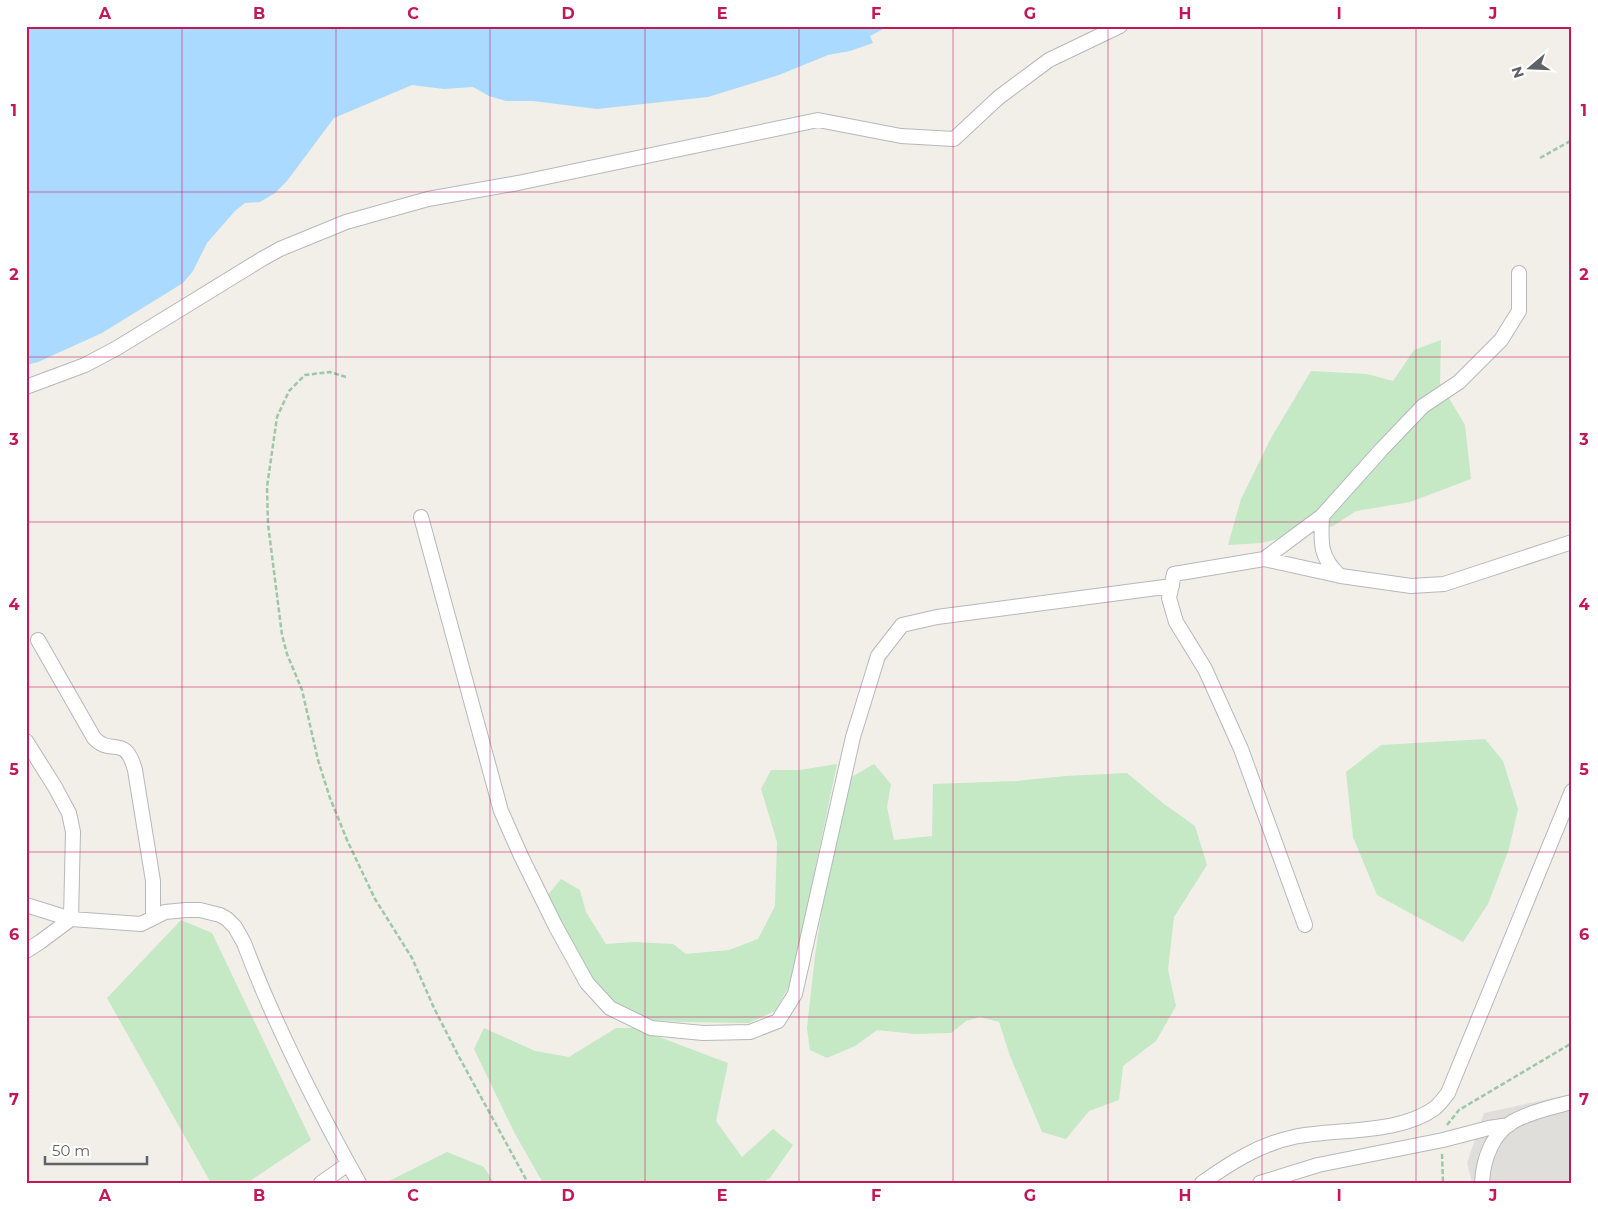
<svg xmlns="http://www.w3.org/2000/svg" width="1598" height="1209" font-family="Montserrat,sans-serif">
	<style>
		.industrial { fill: #e0deda }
		.green { fill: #c5e8c5 }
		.water { fill: #aadaff }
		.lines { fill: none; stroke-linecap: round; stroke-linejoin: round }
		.minor-casing { stroke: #b5b8bc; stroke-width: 16 }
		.path { stroke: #9cc7a9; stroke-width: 2.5; stroke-dasharray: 5 2.5; stroke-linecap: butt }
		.minor { stroke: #fff; stroke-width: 14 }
		.grid { fill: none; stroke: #c2185b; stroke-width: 1; stroke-opacity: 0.55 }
		.neatline { fill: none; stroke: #c2185b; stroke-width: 2 }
		.grid-label { font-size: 16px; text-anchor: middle; font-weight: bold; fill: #c2185b }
	</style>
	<rect width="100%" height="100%" fill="#f1efe8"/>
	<path class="industrial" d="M1572 1094V1183H1472L1467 1163 1484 1113Z"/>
	<path class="green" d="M1441 340 1440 383 1465 425 1471 479 1410 502 1356 511 1333 526 1261 543 1228 545 1241 499 1271 438 1311 371 1367 374 1393 381 1414 350Z
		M1485 739 1503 761 1518 809 1509 849 1488 904 1463 942 1377 895 1353 837 1346 772 1381 745Z
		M837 764 792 981 775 1011 749 1023 684 1022 652 1020 622 1008 593 981 546 897 561 879 580 890 586 912 606 944 634 942 673 944 686 954 729 950 758 939 775 906 777 842 761 789 771 770H800Z
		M874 764 891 784 887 807 894 840 932 836 933 784 1016 781 1066 776 1127 773 1164 804 1195 826 1207 865 1174 917 1168 970 1176 1006 1156 1041 1123 1066 1119 1100 1089 1111 1066 1139 1042 1132 1010 1056 999 1022 980 1017 966 1021 951 1033 915 1034 877 1030 855 1046 827 1058 810 1050 807 1028 815 956 823 901 850 778Z
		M181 920 212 933 311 1140 247 1183H211L107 998Z
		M484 1028 535 1051 569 1057 616 1028H635L728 1063 716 1121 742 1157 773 1129 793 1145 770 1178 762 1183H543L514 1132 474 1049Z
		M447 1152 484 1167 494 1183H385Z"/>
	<path class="water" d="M26 26H889L870 36 873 43 850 51 828 55 779 75 708 97 597 109 533 101H506L489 96 473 87 444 89 412 85 334 118 287 181 275 193 260 202 245 203 235 211 207 243 193 271 183 283 102 333 38 362 26 365Z"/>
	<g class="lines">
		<g class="minor-casing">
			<path id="minor" d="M26 387 85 365 117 348 262 259 280 249 346 222 428 199 518 183 818 120 901 136 954 139 998 98 1049 60 1120 26
				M1322 516C1321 542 1319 557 1340 576
				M421 517 501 811 521 856 556 927 587 983 610 1008 651 1028 703 1033 750 1032 778 1021 795 994 853 737 878 656 902 625 937 617 1172 586
				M1264 559 1322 516 1381 450 1423 406 1459 382 1501 340 1519 311V273
				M38 640 94 738C112 757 125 733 135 770L153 881V917
				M26 741 55 787 69 813 73 832 71 919 40 942 26 951
				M26 905 71 919 141 924 165 912 186 910H200L220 915 227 919 235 927 244 943C275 1026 316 1106 359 1183
				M1305 925 1241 749 1205 669 1176 622 1169 598 1174 574 1264 559 1341 576 1411 586 1444 584 1572 542
				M321 1183 348 1164
				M1202 1183C1230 1163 1260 1144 1294 1137 1337 1128 1398 1135 1435 1108 1440 1104 1444 1098 1448 1093L1572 791
				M1260 1183 1318 1165 1443 1140 1489 1128 1509 1125
				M1482 1183C1483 1159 1493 1131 1516 1120 1533 1111 1553 1107 1572 1102"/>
		</g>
		<path class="path" d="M1540 158 1572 140
			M346 377 330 372 305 375 289 391 277 417 267 487 268 524 282 635 287 654 302 690 318 760 330 798 347 840 375 899 412 958 434 1008 458 1055 528 1183
			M1447 1125 1459 1110 1572 1043
			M1442 1154 1443 1183"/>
		<use href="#minor" class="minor"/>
	</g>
	<path class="grid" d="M182 26V1183M336 26V1183M490 26V1183M645 26V1183M799 26V1183M953 26V1183M1108 26V1183M1262 26V1183M1416 26V1183M26 192H1572M26 357H1572M26 522H1572M26 687H1572M26 852H1572M26 1017H1572"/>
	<rect width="1598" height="1209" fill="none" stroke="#ffffff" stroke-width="55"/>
	<g transform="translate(1530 68) rotate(251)" stroke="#ffffff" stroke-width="4" paint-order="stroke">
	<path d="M0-4L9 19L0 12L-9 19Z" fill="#5f6368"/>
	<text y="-8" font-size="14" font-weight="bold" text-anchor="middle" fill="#5f6368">N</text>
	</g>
	<path d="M45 1156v8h102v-8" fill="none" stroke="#5f6368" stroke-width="2.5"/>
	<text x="52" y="1156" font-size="15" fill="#5f6368" stroke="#ffffff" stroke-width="4" paint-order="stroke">50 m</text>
	<rect x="28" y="28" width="1542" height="1154" class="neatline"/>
	<g class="grid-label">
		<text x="105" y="19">A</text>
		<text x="259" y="19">B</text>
		<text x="413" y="19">C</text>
		<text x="568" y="19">D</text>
		<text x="722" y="19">E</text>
		<text x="876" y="19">F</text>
		<text x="1030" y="19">G</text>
		<text x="1185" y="19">H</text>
		<text x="1339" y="19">I</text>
		<text x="1493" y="19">J</text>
		<text x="14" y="116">1</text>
		<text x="1584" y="116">1</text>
		<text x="14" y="280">2</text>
		<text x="1584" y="280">2</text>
		<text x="14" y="445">3</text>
		<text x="1584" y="445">3</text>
		<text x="14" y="610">4</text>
		<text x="1584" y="610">4</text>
		<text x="14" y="775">5</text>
		<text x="1584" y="775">5</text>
		<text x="14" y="940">6</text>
		<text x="1584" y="940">6</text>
		<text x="14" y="1105">7</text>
		<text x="1584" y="1105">7</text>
		<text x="105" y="1201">A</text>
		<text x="259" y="1201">B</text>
		<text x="413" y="1201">C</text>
		<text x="568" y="1201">D</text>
		<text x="722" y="1201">E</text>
		<text x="876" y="1201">F</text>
		<text x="1030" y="1201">G</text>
		<text x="1185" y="1201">H</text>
		<text x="1339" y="1201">I</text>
		<text x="1493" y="1201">J</text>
	</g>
</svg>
